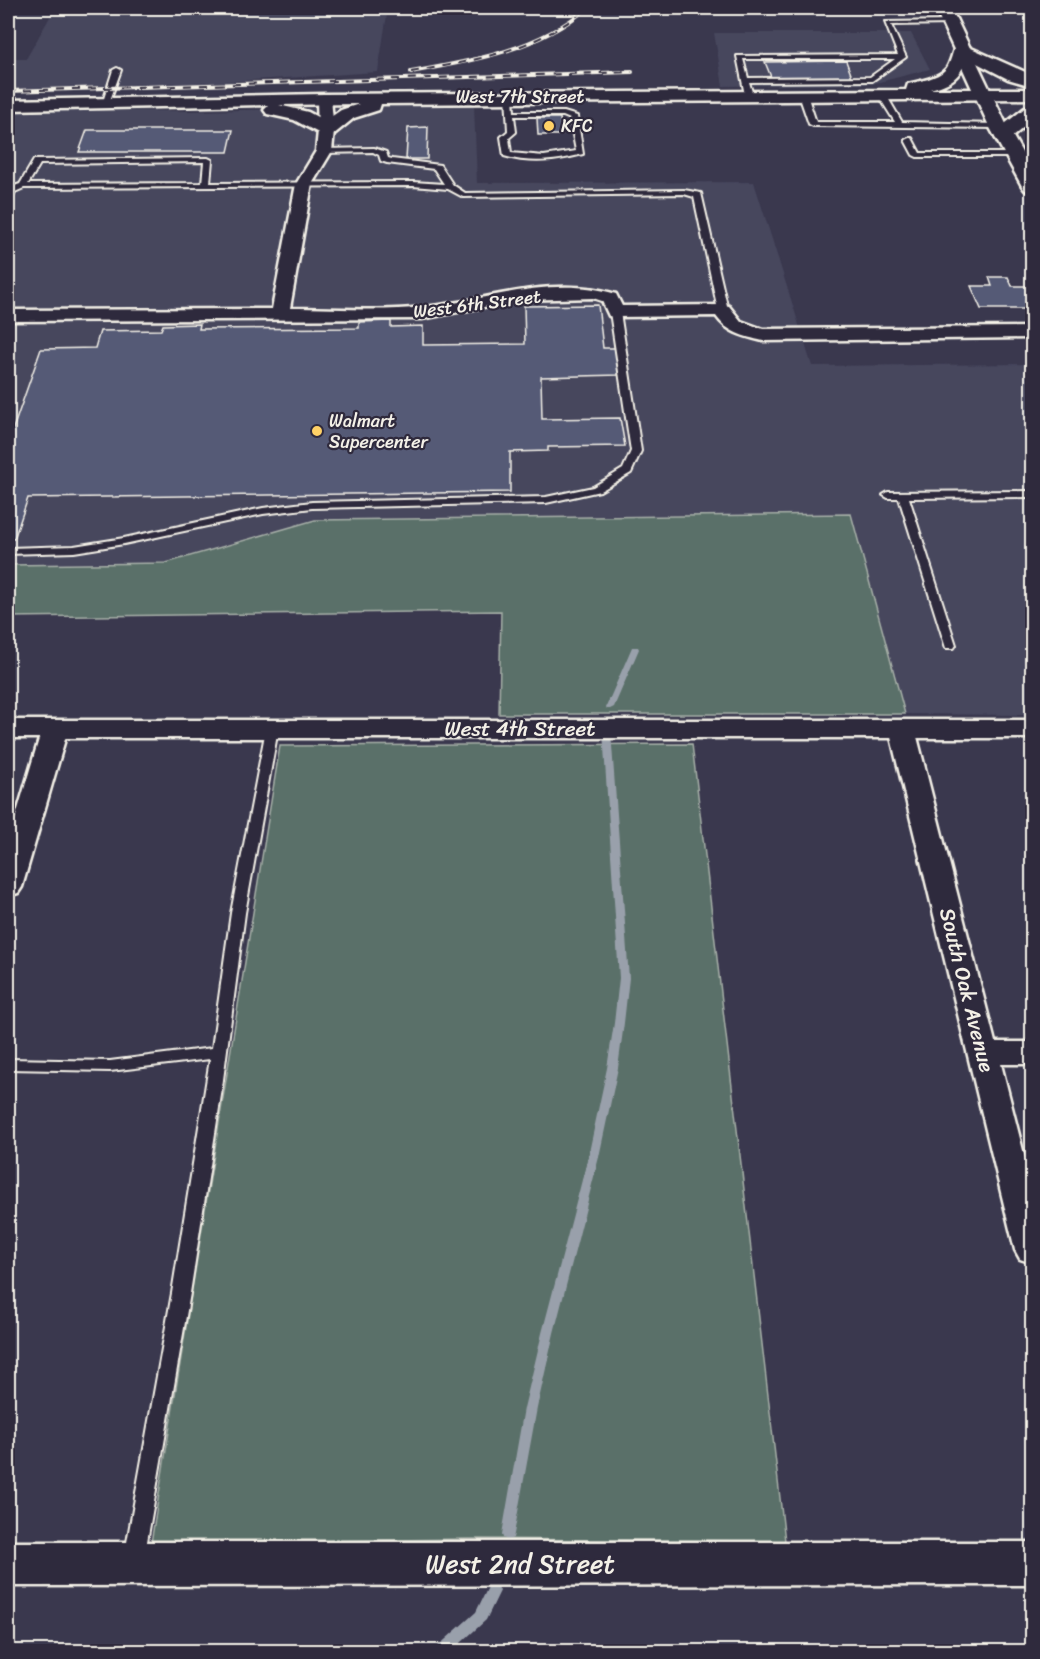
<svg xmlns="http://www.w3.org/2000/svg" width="1040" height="1659" font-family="Sriracha,sans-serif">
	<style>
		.built { fill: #46465d }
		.green { fill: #5a6f69; stroke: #a7b0a8; stroke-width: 1.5 }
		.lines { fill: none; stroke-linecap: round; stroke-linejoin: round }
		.stream { fill: #99a0ab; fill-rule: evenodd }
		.building { fill: #555a76; stroke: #f4f1e8; stroke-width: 1.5 }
		.lane-casing { stroke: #f4f1e8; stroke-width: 4 }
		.street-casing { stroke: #f4f1e8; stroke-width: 5 }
		.secondary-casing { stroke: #f4f1e8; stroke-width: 5 }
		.primary-casing { stroke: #f4f1e8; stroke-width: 5 }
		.lane { fill: #2f2a3d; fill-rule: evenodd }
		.street { fill: #2f2a3d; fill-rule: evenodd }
		.secondary { fill: #2f2a3d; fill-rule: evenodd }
		.primary { fill: #2f2a3d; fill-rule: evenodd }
		.rail-casing { stroke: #f4f1e8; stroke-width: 4 }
		.rail { stroke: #2f2a3d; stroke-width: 2; stroke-dasharray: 8; stroke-linecap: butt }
		.poi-dot { fill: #ffd166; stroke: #2f2a3d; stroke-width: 2 }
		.labels { text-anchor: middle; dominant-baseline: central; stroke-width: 4.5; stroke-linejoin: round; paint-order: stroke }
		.far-street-label { font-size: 18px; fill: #f4f1e8; stroke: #2f2a3d }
		.far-poi-label { font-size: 18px; fill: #f4f1e8; stroke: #2f2a3d; text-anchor: start }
		.street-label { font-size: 21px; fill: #f4f1e8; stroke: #2f2a3d }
		.near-street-label { font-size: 26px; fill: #f4f1e8; stroke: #2f2a3d }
	</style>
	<rect width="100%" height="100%" fill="#3a384e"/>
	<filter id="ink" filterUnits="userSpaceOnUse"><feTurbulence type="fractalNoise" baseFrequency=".0167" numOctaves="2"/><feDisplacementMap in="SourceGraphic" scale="12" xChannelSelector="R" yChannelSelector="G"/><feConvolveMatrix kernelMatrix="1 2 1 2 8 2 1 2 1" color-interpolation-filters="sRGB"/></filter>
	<g filter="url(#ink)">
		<path class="built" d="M55 8H388L378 72 226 82 8 89V59H26Z
			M714 33H911L930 69 872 84 723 86Z
			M474 105 477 183 754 182 812 366 1032 364V715L905 714 851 514 315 520 166 563 8 565V113L20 110 190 111Z"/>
		<path class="green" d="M851 514 905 714H499L501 611 8 617V565L166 563 315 520Z
			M692 744 785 1541 470 1539 151 1543 280 746Z"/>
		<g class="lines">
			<path class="stream" d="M632 647H638L639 649 614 707 610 709H607L606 707Z
				M607 729 611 732 629 978 624 1023 618 1068 599 1157 554 1333 537 1408 514 1534 513 1538 508 1540 503 1538 502 1534 524 1408 542 1333 588 1157 607 1068 614 1023 619 978 603 732Z
				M493 1585 498 1587 500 1591 486 1620 451 1652H434L436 1648 476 1612 488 1587Z"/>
		</g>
		<path class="building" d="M846 61 852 77H771L765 62Z
			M537 118H560L562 135H538Z
			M428 127 427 159H406L408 128Z
			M87 130H233L228 152H79Z
			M989 277H1008L1012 286H1032V309H981L971 286H992Z
			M598 305 603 348H615L619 375 541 377 542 419 620 418 625 446 548 447V451L510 452V492L28 498 14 539H8V443L41 349 95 348 100 331 161 330 163 325 200 324 199 329 359 328V322L391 321V327L423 326V345L525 344 524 306Z"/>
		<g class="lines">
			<g class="lane-casing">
				<path id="lane" d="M950 21 952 24 891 25 906 57 872 81 749 82 753 95 749 97 745 95 737 56 898 55 885 22ZM743 59H895L870 77 748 78Z
					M117 68 121 70 109 103 102 105 113 70Z
					M803 93 807 95 816 122H895L878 95 882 93H885L902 122 998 124 1002 126 998 128 813 126 809 124 799 95Z
					M506 95 513 97 514 112H564L577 116 583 154C556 161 531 164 504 156L501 137 508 131ZM514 116H563L570 119 576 151 544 156 511 153 509 138 516 132Z
					M909 138H912L920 153H1015L1019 155 1015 157H917L913 155 905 140Z
					M374 148 386 152 388 158 392 159 440 165 453 185 465 193 684 190 701 193 728 310 723 313 718 310 694 197 684 194 463 197 448 189 413 186 24 188 15 192 11 202H8L9 188 20 184 34 160H37L208 158 212 160 210 183 413 182 444 184 434 169 387 163 381 161 379 155 373 152 324 153 320 151 324 149ZM204 162 202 183 28 184 40 164Z
					M615 309 620 312 641 451 631 473 600 491 546 503 312 508 263 514 124 544 74 552 8 554V548L74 546 124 538 263 508 312 502 546 497 593 487 623 469 631 451 610 312Z
					M1032 491V497L909 498 956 645 954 648H946L899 498H888L883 495 888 492Z
					M272 725 278 729 245 913 221 1095 190 1293 144 1559 141 1565 134 1568 127 1565 124 1559 172 1293 210 1059 110 1071 8 1069V1059L110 1061 212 1048 231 913 266 729Z"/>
			</g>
			<g class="street-casing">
				<path id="street" d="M324 95 331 99 334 131 332 151 312 184 290 308C332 308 381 312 423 307 486 301 553 274 616 294L622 306 723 305 729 306 741 321 763 329 1032 327V338L763 341C743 336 728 333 716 316L615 317 609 316 602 301 593 298 519 300 422 319 8 321V310L272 309 296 184 316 151 318 131 317 99Z
					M55 721 64 724 68 729 22 887 18 893 8 896V843L42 729 46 724Z
					M902 721 911 724 915 729 995 1042H1032V1064H1001L1032 1186V1263L1020 1259 1015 1250 889 729 893 724Z"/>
			</g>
			<g class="secondary-casing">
				<path id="secondary" d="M935 8H951L1007 126 1032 170V192L1025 190 1022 186 989 126Z
					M8 720H1032V738H8Z
					M8 1542H1032V1585L8 1586Z"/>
			</g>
			<g class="primary-casing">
				<path id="primary" d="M962 44 1032 75V86L1008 79 967 58C960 78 950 84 930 89H1032V99L381 104 379 110 354 118 333 135 326 137 294 120 267 114 264 110 269 105 8 110V100L324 94 906 90 908 84C919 81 937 79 946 69 951 63 952 52 956 45ZM359 104 341 110 325 121 308 112 279 105Z
					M1032 106V120L1010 139H996L994 135 996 131 1026 107Z"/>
			</g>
			<use href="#lane" class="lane"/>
			<use href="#street" class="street"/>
			<use href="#secondary" class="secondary"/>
			<use href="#primary" class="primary"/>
			<g class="rail-casing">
				<path id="rail" d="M411 72C473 61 538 50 587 8
					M8 91 632 72"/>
			</g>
			<use href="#rail" class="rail"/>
		</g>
	</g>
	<g class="poi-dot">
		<circle cx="549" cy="126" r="6"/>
		<circle cx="317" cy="431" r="6"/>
	</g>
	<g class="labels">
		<g class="far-street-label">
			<text x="520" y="97">West 7th Street</text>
			<text transform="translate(477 304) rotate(-7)">West 6th Street</text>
		</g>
		<g class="far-poi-label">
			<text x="561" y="126">KFC</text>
			<text x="329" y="421">Walmart<tspan x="329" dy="21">Supercenter</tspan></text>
		</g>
		<g class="street-label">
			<text x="520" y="729">West 4th Street</text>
			<text transform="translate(967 990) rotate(76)">South Oak Avenue</text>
		</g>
		<g class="near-street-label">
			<text x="520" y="1564">West 2nd Street</text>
		</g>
	</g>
	<rect width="1040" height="1659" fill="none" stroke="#2f2a3d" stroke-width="30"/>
	<rect x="15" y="15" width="1010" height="1629" fill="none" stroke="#f4f1e8" stroke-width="2" filter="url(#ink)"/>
</svg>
